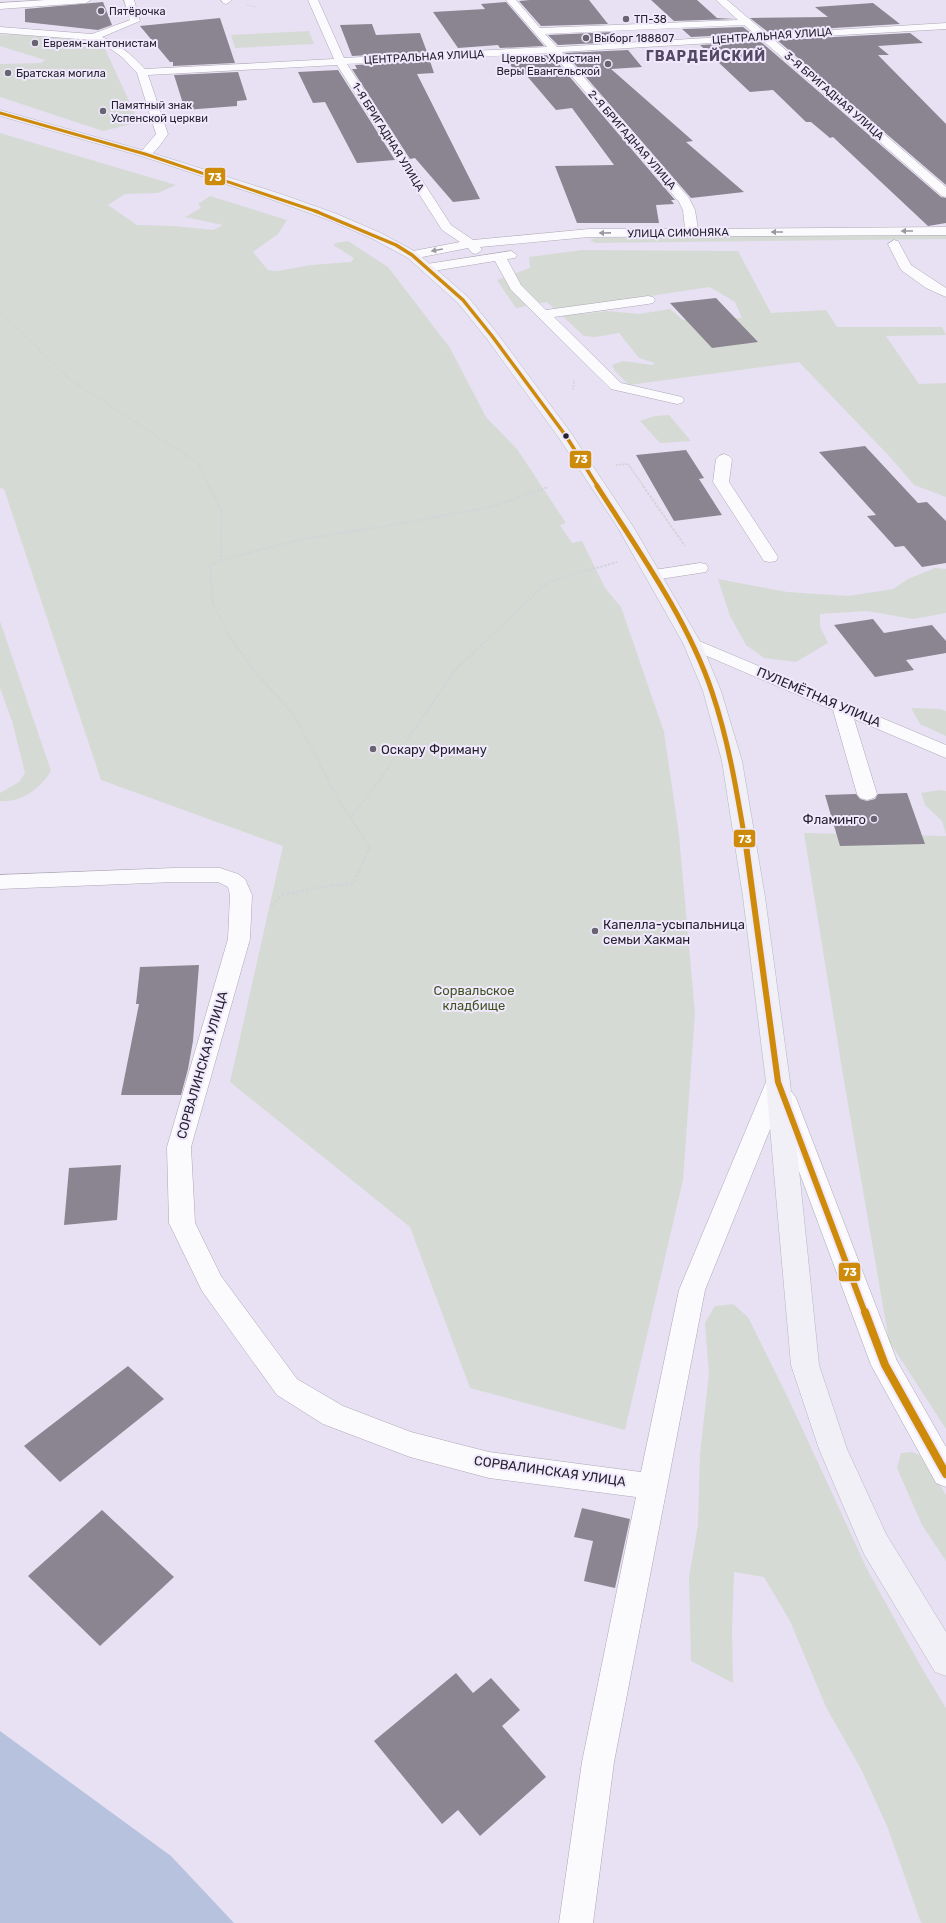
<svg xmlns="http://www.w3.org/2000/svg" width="946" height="1923" font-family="Rubik,sans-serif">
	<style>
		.green { fill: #d6dad4; fill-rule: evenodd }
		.water { fill: #b7c3de }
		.building { fill: #8b8491 }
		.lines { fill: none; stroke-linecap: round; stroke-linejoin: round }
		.minor-casing { stroke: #aca7b4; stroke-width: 1 }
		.major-casing { stroke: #b6b6c4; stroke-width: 1 }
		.path-far3 { stroke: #d4d3d9; stroke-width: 1; stroke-dasharray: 1.5 1; stroke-linecap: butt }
		.path-far2 { stroke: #d4d3d9; stroke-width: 1.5; stroke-dasharray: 2 1; stroke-linecap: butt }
		.path-far1 { stroke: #d4d3d9; stroke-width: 2; stroke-dasharray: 2.5 1.5; stroke-linecap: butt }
		.path { stroke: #d4d3d9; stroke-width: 2.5; stroke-dasharray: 3 2; stroke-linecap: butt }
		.minor { fill: #fbfafd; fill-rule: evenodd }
		.major { fill: #f0f0f6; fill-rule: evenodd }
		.bus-1-far4-casing { stroke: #f0e9fd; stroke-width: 4.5 }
		.bus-1-far3-casing { stroke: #f0e9fd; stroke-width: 5.5 }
		.bus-1-far2-casing { stroke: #f0e9fd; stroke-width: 8 }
		.bus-1-far1-casing { stroke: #f0e9fd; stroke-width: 10 }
		.bus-1-casing { stroke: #f0e9fd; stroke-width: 12 }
		.bus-1-far4 { stroke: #cd8b09; stroke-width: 3 }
		.bus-1-far3 { stroke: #cd8b09; stroke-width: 3.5 }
		.bus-1-far2 { stroke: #cd8b09; stroke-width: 5 }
		.bus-1-far1 { stroke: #cd8b09; stroke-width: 6 }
		.bus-1 { stroke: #cd8b09; stroke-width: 8 }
		.oneway { fill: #9b989f }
		.poi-dot { fill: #696472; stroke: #f0e9fd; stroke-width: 1.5 }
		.bus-dot { fill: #25212d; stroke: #f0e9fd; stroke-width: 1.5 }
		.labels { text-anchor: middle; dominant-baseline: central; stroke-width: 4; stroke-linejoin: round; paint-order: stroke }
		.far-poi-label { font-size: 11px; fill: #25212d; stroke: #f0e9fd; text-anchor: start }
		.far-street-label { font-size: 11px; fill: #25212d; stroke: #f0e9fd }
		.street-label { font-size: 13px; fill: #25212d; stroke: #f0e9fd }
		.poi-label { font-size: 13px; fill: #25212d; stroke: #f0e9fd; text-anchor: start }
		.park-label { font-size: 13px; fill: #3f531f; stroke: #f0e9fd }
		.far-district-label { font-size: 14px; font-weight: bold; letter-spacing: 1px; fill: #534965; stroke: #f0e9fd }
		.line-badge { stroke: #f0e9fd; stroke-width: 1.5 }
		.badge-label { font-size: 11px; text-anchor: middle; font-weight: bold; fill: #fff }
	</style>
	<rect width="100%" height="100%" fill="#e7e1f3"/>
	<path class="green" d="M309 31 314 44 235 48 231 35Z
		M10 34 82 40 105 49 136 116 132 124 103 131 0 97V64L41 63 45 60 0 46V35Z
		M0 133 176 185 158 193 125 194 108 205 137 225 174 226 213 230 223 225 185 217 201 208 198 204 210 196 287 220 278 234 253 252 268 270 278 271 311 265 351 262 354 258 333 245 336 243 348 241 388 267 450 348 486 417 517 449 566 523 560 525 572 543 582 541 605 588 621 607 664 732 679 835 695 1013 683 1180 625 1430 470 1388 410 1227 230 1082 283 846 101 780 4 489 0 488Z
		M946 234V239L595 243 590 240 595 238Z
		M582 250 738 251 771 313 826 310 837 327H942L946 335 886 336 919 384 946 383V497L914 485 890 457 799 362 629 385 615 371 612 365 623 361 652 365 655 363 639 358 619 333 595 337 584 336 547 302 516 308 497 280 530 268 529 257ZM710 287 735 302 742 318 683 320 670 309 639 314 607 311 583 314 576 307Z
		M669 415 691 441 660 443 640 421 655 416Z
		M935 568 946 569V613L913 619 867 611 820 614V626L828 643 796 662 764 658 746 645 730 616 718 579 787 592 848 596 893 589 908 579Z
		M0 621 51 771C41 788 21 803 0 801V793L19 782 25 773 12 721 0 688Z
		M911 708 940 709 946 711V736L920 724Z
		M940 790 946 791V834L942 821 925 805 921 793Z
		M804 833 946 836V1429L889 1341 843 1075Z
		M733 1304 748 1317 790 1402 868 1571 923 1670 946 1708V1923H922L920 1920 887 1826 861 1769 826 1707 790 1621 764 1577 734 1572 732 1631 733 1683 691 1661 689 1577 698 1525 700 1454 709 1373 705 1323 715 1306Z
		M912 1452 923 1457 946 1495V1561L922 1525 897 1468 901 1453Z"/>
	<path class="water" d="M0 1731 171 1856 234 1923H0Z"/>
	<path class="building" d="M530 0H589L608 24 541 26 519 1Z
		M651 0H697L717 18 734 19 674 21Z
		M103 2 112 25 98 30 25 22V9Z
		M506 2 544 46 500 48 498 45 458 48 433 12 485 9 481 4Z
		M873 3 900 24 768 32 750 18 828 17 815 7Z
		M220 18 235 63 173 66V62H170L140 26Z
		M372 24 376 35 420 33 427 52 352 56 340 25Z
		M743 27 752 34 691 37 682 29Z
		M614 32 622 42 558 45 548 35Z
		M910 33 923 43 878 46 889 55H878L946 124V185L777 40Z
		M761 42 941 197 946 198V223L928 226 833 137 830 138 811 122H806L773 90 750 92 700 45Z
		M628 50 642 67 611 69 693 141 686 142 744 192 691 198 565 53Z
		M551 55 675 200H671L674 204 656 205 659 223H577L555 166 614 165 572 108 556 110 521 69H513L506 57Z
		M430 61 434 73 417 74 480 199 453 202 415 158 410 159 352 69H357L355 65Z
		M338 70 395 160 357 163 325 102 313 103 298 72Z
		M238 72 247 100 237 101V106L185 110 174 75Z
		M716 298 758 342 712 348 670 303Z
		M865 446 918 503 927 502 946 521V563L922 567 904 546 895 547 867 516 876 515 819 452Z
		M686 450 704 478 699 479 722 515 674 521 636 455Z
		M873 619 884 633 932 625 946 641V653L906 660 914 670 875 677 834 625Z
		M907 793 925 844 840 846 825 795 856 794 860 799 867 801 875 799 878 794Z
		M199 965 193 1041 188 1069 181 1095H121L139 1004H136L140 967Z
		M121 1165 117 1220 64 1225 69 1168Z
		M128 1366 164 1399 60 1482 24 1446Z
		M582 1508 630 1519 615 1588 584 1581 593 1541 574 1537Z
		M102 1510 174 1577 100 1646 28 1576Z
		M456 1673 473 1693 491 1678 520 1710 502 1726 546 1777 480 1836 458 1810 442 1824 374 1741Z"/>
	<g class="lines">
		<g class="minor-casing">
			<path id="minor" d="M46 0H91L86 3 0 9V3Z
				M124 0H134L140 21 102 37C119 44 132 55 145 69L334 59 308 0H318L344 58 547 47 506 0H516L540 28 738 20 716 0H727L767 34 946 23V29L773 39 946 187V197L942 196 762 40 562 52 689 198 695 210 698 229 946 227V235L589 237 480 247 482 250 476 254 472 253 468 248 412 259 408 258 406 255 408 252 460 242 442 230 337 65 148 75 168 134C162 142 155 155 145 157L139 154 156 134 137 73 123 58 107 46 91 40 0 33V27L92 34 130 20ZM744 25 756 35 557 47 545 34ZM552 53 679 202 683 210 685 229H589L473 240 451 225 347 64Z
				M221 0H231V1L226 4 223 3Z
				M894 240 898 241 911 265 946 288V297L926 288 901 270 888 244Z
				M511 251 517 255 515 258 507 259 521 285 546 310 648 296 653 297 655 300 653 303 648 304 554 317 621 383 682 397 684 400 682 403 677 404 611 389 511 290 495 261 427 272 422 271 421 268 422 265 427 264Z
				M724 454 729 456 732 459 729 482 778 557 776 561 770 562 764 561 713 482 716 459 719 456Z
				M700 563 706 564 708 568 706 572 654 580 648 579 646 575 648 571 654 570Z
				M692 638 946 745V758L854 719 877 794 874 798 867 800 860 798 857 794 833 710 686 647 683 643 686 639Z
				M174 868H220L238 874 245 879 252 895 250 939 191 1147 195 1223 221 1276 297 1379 343 1406 411 1432 489 1452 641 1472 679 1290 766 1082 770 1076 778 1073 786 1076 790 1082 787 1090 792 1092 796 1098 897 1361 946 1447V1487L936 1483 871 1365 777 1112 705 1290 614 1762 593 1923H559L582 1762 636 1497 489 1478 410 1457 323 1424 277 1395 202 1291 169 1223 167 1147 228 939 230 895 228 887 218 882H174L0 889V875Z"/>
		</g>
		<g class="major-casing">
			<path id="major" d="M0 110 149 152 281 194 337 214 381 233 416 252 468 297 497 333 571 433 634 528 701 643 721 691 742 761 765 897 790 1082 819 1365 847 1449 886 1534 946 1632V1676L935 1672 864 1554 819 1449 791 1365 766 1082 743 897 722 761 703 691 683 643 618 528 559 438 487 339 458 303 408 258 373 239 329 220 273 200 141 156 0 116Z"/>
		</g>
		<path class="path-far3" d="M247 5 257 7
			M0 67H88L106 71"/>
		<path class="path-far2" d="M0 311 69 379 197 462 210 487
			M573 390 574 380
			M616 465 628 464 644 487"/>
		<path class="path-far1" d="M209 486 222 510 221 560
			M643 486 685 546
			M350 818 378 782 456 669 548 582 617 562
			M369 846 341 804 292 712 257 674 231 639 213 604 210 566 221 560 298 540 387 526 494 506 548 487"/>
		<path class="path" d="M271 906 282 895 333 885 353 884 370 847 368 845"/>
		<use href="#minor" class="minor"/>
		<use href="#major" class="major"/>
		<g class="bus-1-far4-casing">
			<path id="bus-1-far4" d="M0 113 145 154 318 212"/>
		</g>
		<g class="bus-1-far3-casing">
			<path id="bus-1-far3" d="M315 211 396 245 412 255 463 300 492 336 566 436 598 487"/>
		</g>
		<g class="bus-1-far2-casing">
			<path id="bus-1-far2" d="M597 486C638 550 688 620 712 692 729 742 737 793 746 846"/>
		</g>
		<g class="bus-1-far1-casing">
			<path id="bus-1-far1" d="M746 845 778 1082 865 1313"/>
		</g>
		<g class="bus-1-casing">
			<path id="bus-1" d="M865 1312 885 1365 946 1474"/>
		</g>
		<use href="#bus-1-far4" class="bus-1-far4"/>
		<use href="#bus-1-far3" class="bus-1-far3"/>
		<use href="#bus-1-far2" class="bus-1-far2"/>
		<use href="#bus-1-far1" class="bus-1-far1"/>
		<use href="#bus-1" class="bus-1"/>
	</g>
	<defs><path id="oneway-solid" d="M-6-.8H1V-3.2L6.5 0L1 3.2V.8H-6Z"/></defs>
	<g class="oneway">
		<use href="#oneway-solid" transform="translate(907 231) rotate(180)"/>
		<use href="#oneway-solid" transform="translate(777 232) rotate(180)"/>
		<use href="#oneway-solid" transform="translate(605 233) rotate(179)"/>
		<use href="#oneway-solid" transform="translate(437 250) rotate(170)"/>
	</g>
	<g class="poi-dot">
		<circle cx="101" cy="11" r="4"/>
		<circle cx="626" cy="19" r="4"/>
		<circle cx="586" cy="38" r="4"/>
		<circle cx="35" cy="43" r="4"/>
		<circle cx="608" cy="64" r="4"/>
		<circle cx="8" cy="73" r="4"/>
		<circle cx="103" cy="111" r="4"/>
		<circle cx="373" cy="749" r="4"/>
		<circle cx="874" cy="819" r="4"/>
		<circle cx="595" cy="931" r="4"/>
	</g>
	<circle class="bus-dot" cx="566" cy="436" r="3.5"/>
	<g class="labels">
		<g class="far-poi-label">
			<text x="109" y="11">Пятёрочка</text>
			<text x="634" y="19">ТП-38</text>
			<text x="594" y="38">Выборг 188807</text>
			<text x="43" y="43">Евреям-кантонистам</text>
			<text x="600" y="58" text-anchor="end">Церковь Христиан<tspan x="600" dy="13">Веры Евангельской</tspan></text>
			<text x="16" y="73">Братская могила</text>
			<text x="111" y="105">Памятный знак<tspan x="111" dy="13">Успенской церкви</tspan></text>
		</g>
		<g class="far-street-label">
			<text transform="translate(772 36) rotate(-4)">ЦЕНТРАЛЬНАЯ УЛИЦА</text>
			<text transform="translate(424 57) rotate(-3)">ЦЕНТРАЛЬНАЯ УЛИЦА</text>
			<text transform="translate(834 96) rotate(41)">3-Я БРИГАДНАЯ УЛИЦА</text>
			<text transform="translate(388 137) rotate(58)">1-Я БРИГАДНАЯ УЛИЦА</text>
			<text transform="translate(632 140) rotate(49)">2-Я БРИГАДНАЯ УЛИЦА</text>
			<text transform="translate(678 233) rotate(-1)">УЛИЦА СИМОНЯКА</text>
		</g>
		<g class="street-label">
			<text transform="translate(819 697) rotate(23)">ПУЛЕМЁТНАЯ УЛИЦА</text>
			<text transform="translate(202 1065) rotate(-74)">СОРВАЛИНСКАЯ УЛИЦА</text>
			<text transform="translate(550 1471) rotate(8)">СОРВАЛИНСКАЯ УЛИЦА</text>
		</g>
		<g class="poi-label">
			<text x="381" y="749">Оскару Фриману</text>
			<text x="866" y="819" text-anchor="end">Фламинго</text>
			<text x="603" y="924">Капелла-усыпальница<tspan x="603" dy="15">семьи Хакман</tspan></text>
		</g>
		<g class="park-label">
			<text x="474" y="990">Сорвальское<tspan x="474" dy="15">кладбище</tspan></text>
		</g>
		<g class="far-district-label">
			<text x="706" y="56">ГВАРДЕЙСКИЙ</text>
		</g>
	</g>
	<g class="line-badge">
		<rect x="204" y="167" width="22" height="19" rx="4" fill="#cd8b09"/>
		<rect x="569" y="450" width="23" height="19" rx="4" fill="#cd8b09"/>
		<rect x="733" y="829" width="23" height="19" rx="4" fill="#cd8b09"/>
		<rect x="838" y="1262" width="23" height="20" rx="4" fill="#cd8b09"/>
	</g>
	<g class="badge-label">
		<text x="215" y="181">73</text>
		<text x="581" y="463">73</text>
		<text x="745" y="843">73</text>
		<text x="850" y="1276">73</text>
	</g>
</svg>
